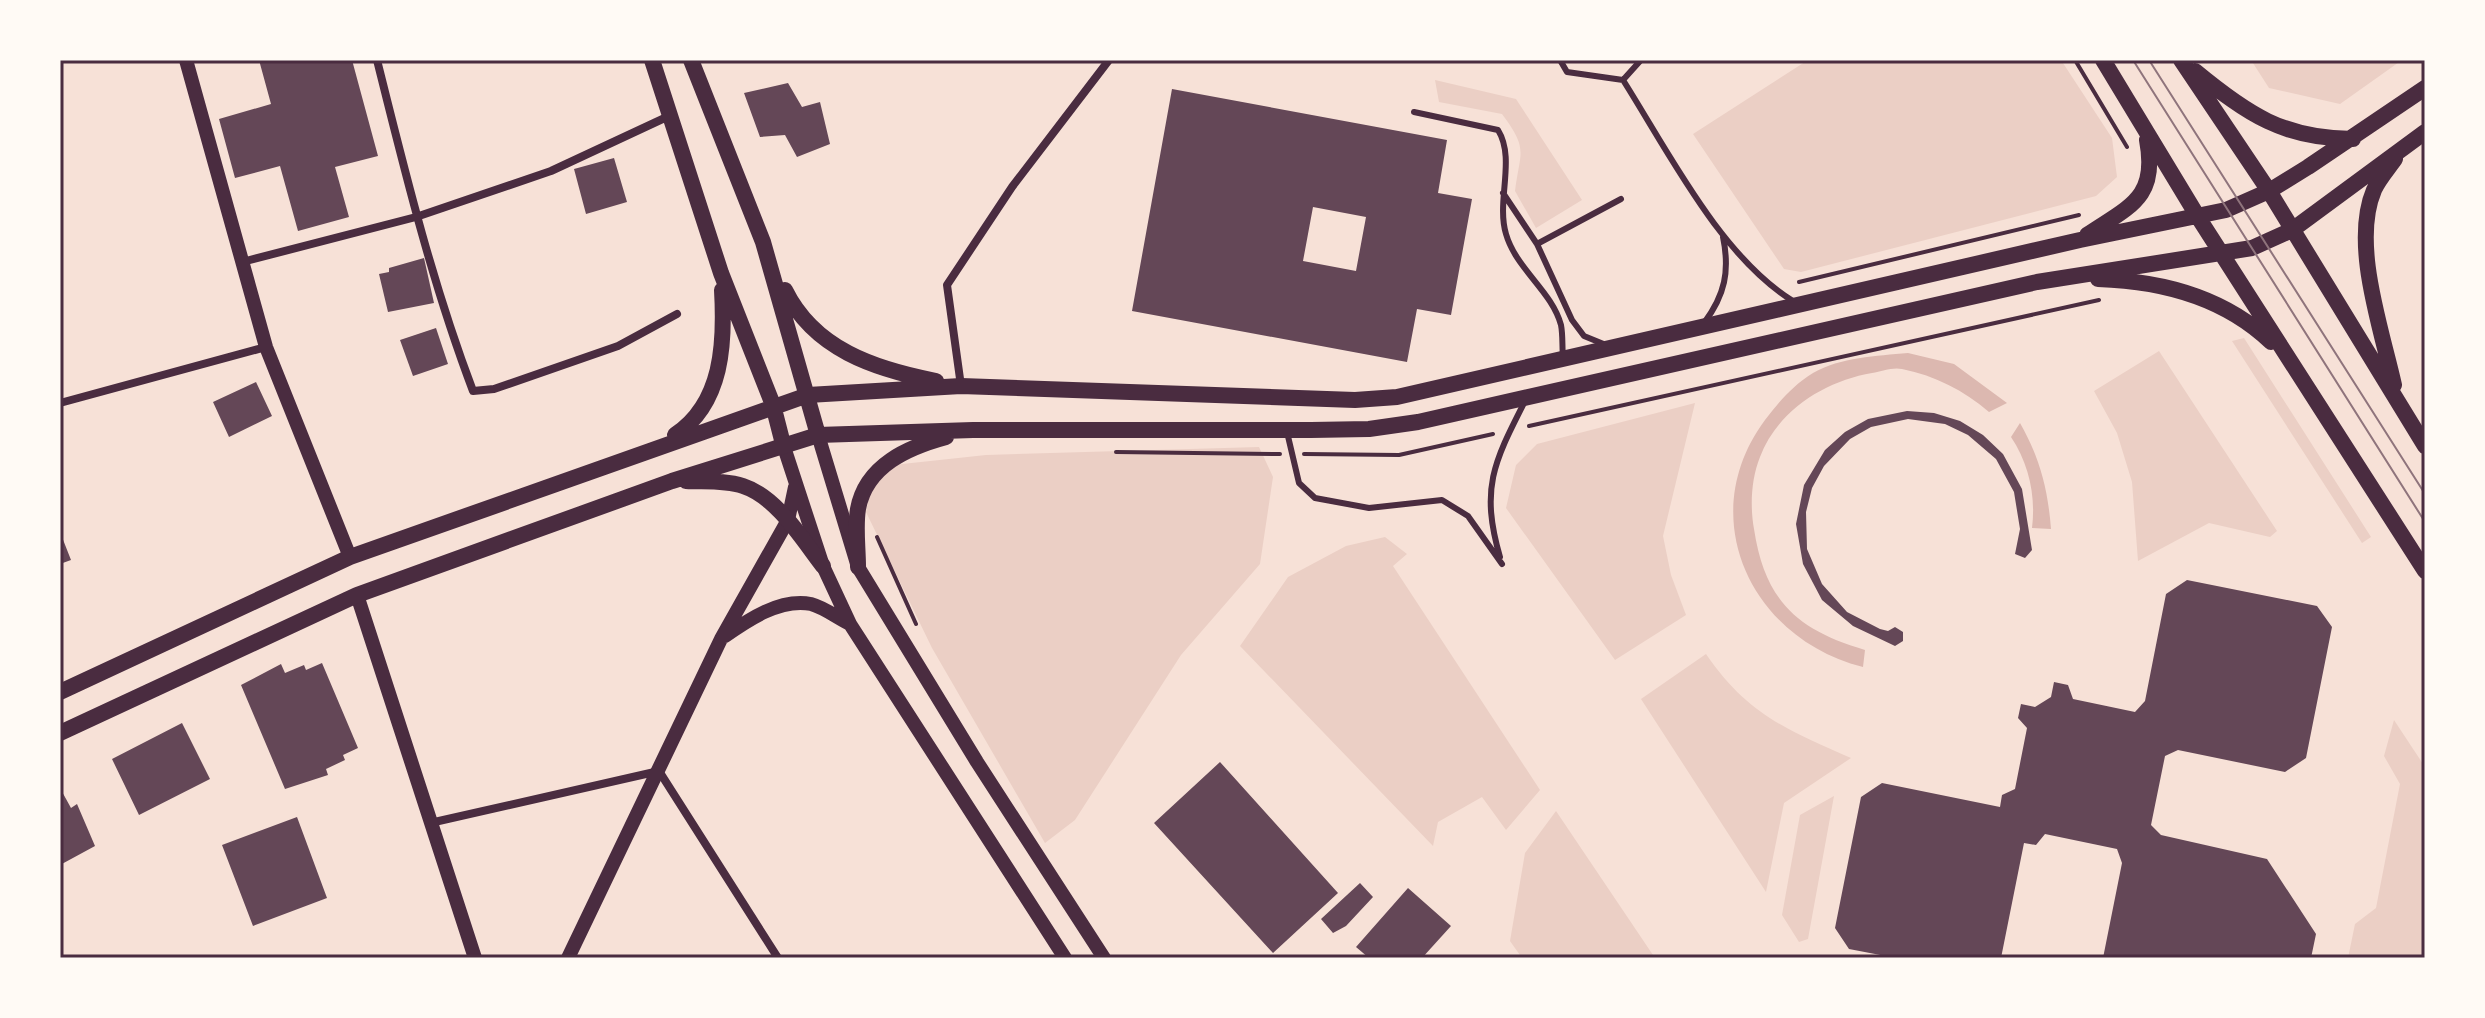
<svg xmlns="http://www.w3.org/2000/svg" width="2485" height="1018" font-family="Arial,sans-serif">
	<style>
		.green { fill: #ebcfc5 }
		.water { fill: #dcb8b0 }
		.building { fill: #644757; fill-rule: evenodd }
		.lines { fill: none; stroke-linecap: round; stroke-linejoin: round }
		.path { stroke: #4a2c40; stroke-width: 4 }
		.service { stroke: #4a2c40; stroke-width: 6 }
		.minor { stroke: #4a2c40; stroke-width: 8 }
		.tertiary { stroke: #4a2c40; stroke-width: 14 }
		.secondary { stroke: #4a2c40; stroke-width: 16 }
		.tram { stroke: #8f747c; stroke-width: 2 }
		.neatline { fill: none; stroke: #4a2c40; stroke-width: 3 }
	</style>
	<rect width="100%" height="100%" fill="#f7e1d7"/>
	<path class="green" d="M1808 60H2061L2112 138 2117 177 2096 196 1801 272 1784 269 1693 134Z
		M2251 60H2402L2340 104 2269 88Z
		M1435 80 1516 99 1582 200 1536 228 1515 191C1520 151 1529 150 1502 114L1439 102Z
		M2244 338 2371 537 2362 543 2232 341Z
		M2159 351 2277 531 2270 537 2209 523 2138 561 2132 482 2117 433 2094 391Z
		M1695 403 1663 536 1671 575 1686 615 1615 660 1506 508 1516 465 1537 444Z
		M1259 447 1273 477 1260 564 1181 655 1075 820 1045 843 932 648 866 512 871 486 893 465 986 455Z
		M1385 537 1407 554 1393 566 1540 790 1506 830 1482 797 1438 822 1433 846 1240 646 1288 577 1346 546Z
		M1706 654C1747 714 1787 730 1851 758L1784 803 1766 892 1641 699Z
		M2394 720 2425 767V958H2348L2355 924 2376 908 2400 784 2384 756Z
		M1834 796 1808 939 1799 942 1782 915 1800 815Z
		M1556 811 1655 958H1522L1510 941 1525 853Z"/>
	<path class="water" d="M1908 353 1954 364 2007 403 1989 412C1963 390 1936 376 1902 369 1893 367 1882 371 1872 373 1825 381 1778 410 1760 457 1751 479 1750 507 1754 529 1765 601 1797 630 1865 650L1863 667C1751 639 1693 517 1765 420 1778 403 1793 385 1813 373 1841 357 1876 356 1908 353Z
		M2020 423C2040 458 2048 490 2051 529L2032 528C2036 496 2029 464 2011 437Z"/>
	<path class="building" d="M259 60H352L378 156 335 167 349 217 298 231 280 166 235 178 219 119 271 104Z
		M788 83 802 107 820 102 830 144 797 157 785 135 760 137 744 93Z
		M1172 89 1447 140 1438 193 1472 199 1451 315 1417 309 1407 362 1132 311ZM1313 207 1366 217 1356 271 1303 261Z
		M614 158 627 202 586 214 574 169Z
		M424 258 434 303 388 312 379 274 389 272V268Z
		M436 328 448 364 413 376 400 340Z
		M256 382 272 416 229 437 213 402Z
		M1907 411 1934 413 1960 421 1983 435 2003 454 2022 489 2032 550 2025 558 2015 554 2020 529 2014 492 1996 459 1968 435 1945 424 1908 419 1871 427 1850 439 1824 466 1812 488 1806 512 1807 549 1822 584 1847 612 1880 629 1888 631 1895 627 1903 632V641L1895 646 1853 626 1822 600 1803 564 1796 524 1804 485 1825 450 1845 432 1868 419Z
		M60 532 71 560 60 564Z
		M2187 580 2317 606 2332 627 2306 758 2285 772 2178 750 2165 756 2151 825 2161 835 2267 859 2316 934 2311 958H2103L2122 863 2117 849 2045 834 2036 845 2024 843 2001 958H1896L1849 949 1835 928 1861 797 1882 783 2000 807 2002 795 2015 789 2027 728 2018 718 2021 704 2035 707 2051 697 2054 682 2068 685 2073 699 2135 712 2145 701 2166 594Z
		M322 663 358 748 343 755 345 760 326 769 328 775 285 789 241 685 281 664 285 673 304 665 306 670Z
		M182 723 210 779 139 815 112 759Z
		M1220 762 1338 893 1273 953 1154 823Z
		M60 788 71 808 77 804 95 846 60 865Z
		M297 817 327 898 253 926 222 845Z
		M1360 883 1373 897 1346 926 1333 933 1321 919Z
		M1408 888 1451 926 1422 958H1369L1356 947Z"/>
	<g class="lines">
		<path class="path" d="M2075 60 2127 147
			M1799 282 2079 215
			M1529 426 2099 300
			M1116 452 1280 454
			M1304 454 1399 455 1493 434
			M877 537 916 624"/>
		<path class="service" d="M1560 60 1567 72 1623 80C1668 151 1721 257 1793 301
			M1623 80 1641 60
			M1414 112 1498 130C1516 159 1496 201 1506 234 1516 269 1552 291 1561 325 1563 335 1562 347 1563 357
			M1503 193 1537 244 1572 320 1584 336 1606 345
			M1537 244 1621 199
			M1704 323C1725 295 1730 271 1723 237
			M1287 432 1299 483 1315 498 1369 508 1442 500 1468 516 1502 564
			M1500 557C1480 488 1494 462 1525 401"/>
		<path class="minor" d="M377 60C405 172 432 283 473 391L494 389 618 346 677 314
			M242 262 416 217 551 171 669 116
			M961 386 947 285 1012 187 1109 60
			M60 403 266 347
			M430 823 659 771 778 958"/>
		<path class="tertiary" d="M186 60 266 347 350 557
			M818 435 858 567 977 762 1104 958
			M783 444 823 566 850 624 1065 958
			M357 595 475 958
			M725 636C748 620 780 598 811 604 823 607 838 618 850 624
			M568 958 721 639 788 520 795 487"/>
		<path class="secondary" d="M652 60 721 273 773 405 783 444
			M691 60 763 242 818 435
			M2103 60 2198 217 2425 571
			M2181 60 2269 191 2425 446
			M2195 71C2247 114 2284 139 2353 139
			M2087 235C2130 206 2158 198 2147 140
			M2098 279C2162 281 2224 297 2271 342
			M785 290C814 349 874 369 936 381
			M2394 385C2382 330 2351 244 2374 190 2379 179 2388 169 2395 159
			M675 435C723 403 725 343 722 290
			M686 481C704 482 725 480 743 486 777 497 802 539 823 566
			M858 567C858 548 855 527 858 509 866 465 909 447 946 437
			M60 692 350 557 808 395 961 386 1355 400 1397 397 2080 240 2226 210 2269 191 2308 167 2425 88
			M60 733 357 595 672 481 818 435 973 430H1311L1369 429 1418 422 2037 282 2252 248 2292 230 2425 132"/>
		<path class="tram" d="M2133 60 2425 522
			M2149 60 2425 494"/>
	</g>
	<rect width="2485" height="1018" fill="none" stroke="#fffaf5" stroke-width="124"/>
	<rect x="62" y="62" width="2361" height="894" class="neatline"/>
</svg>
